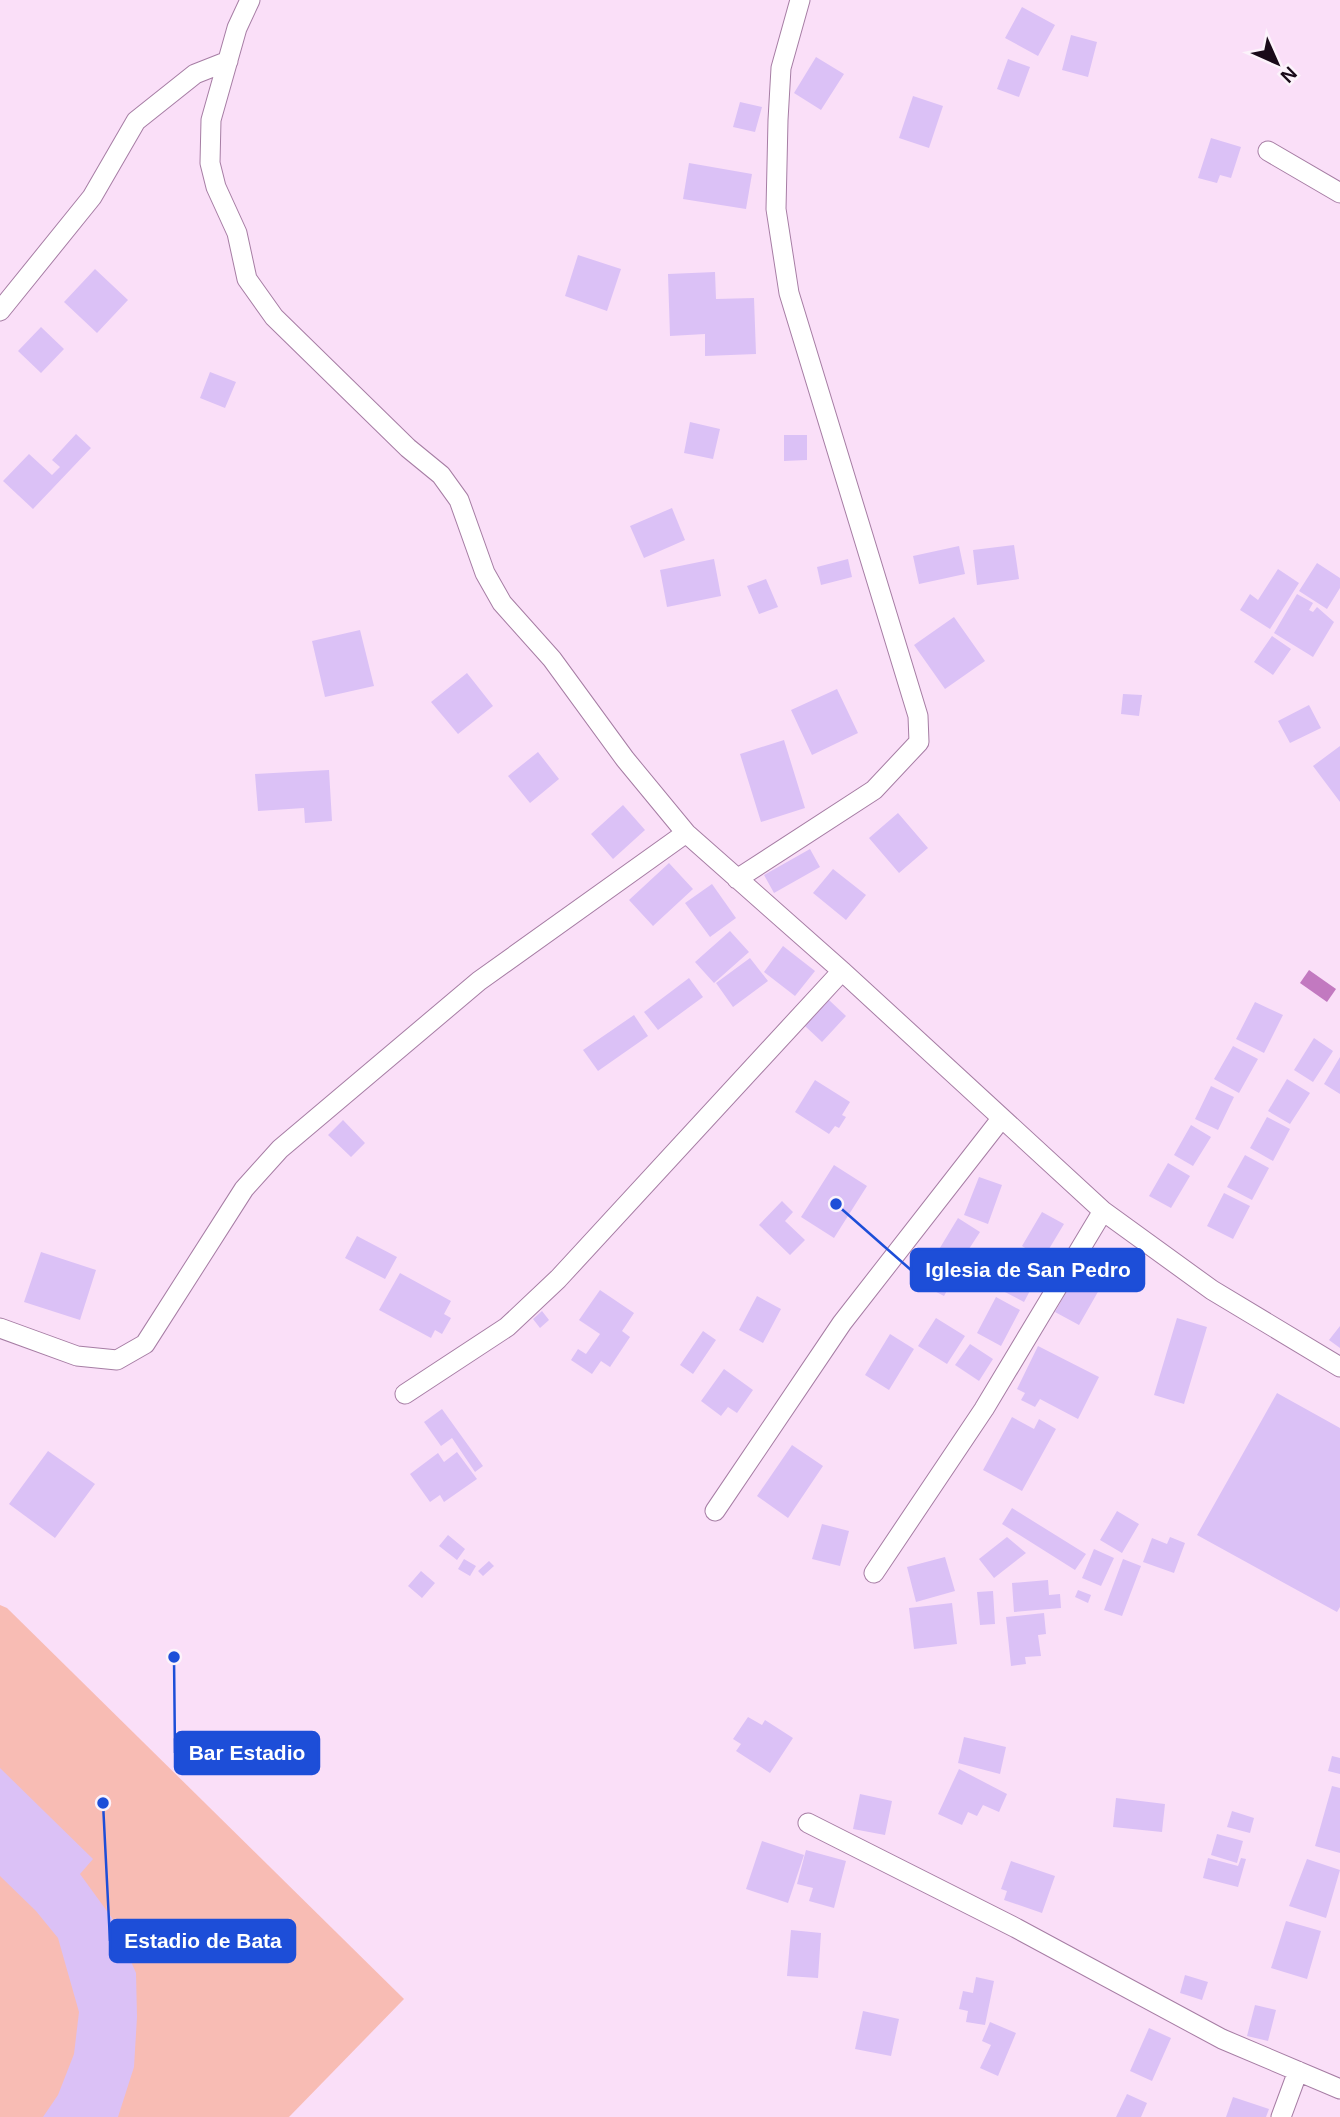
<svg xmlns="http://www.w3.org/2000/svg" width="1340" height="2117" font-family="Arial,sans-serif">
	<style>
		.green { fill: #f8bcb4 }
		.water { fill: #c279c0 }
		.building { fill: #dbc1f6 }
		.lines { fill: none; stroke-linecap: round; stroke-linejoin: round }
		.street-casing { stroke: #a67da4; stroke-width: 21 }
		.street { stroke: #fff; stroke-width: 19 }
		.leader { fill: none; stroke: #1d4ed8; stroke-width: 2.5 }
		.callout-dot { fill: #1d4ed8; stroke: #fcf3fb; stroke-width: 2.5 }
		.callout { fill: #1d4ed8; stroke: #1d4ed8; stroke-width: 2.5 }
		.callout-label { font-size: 21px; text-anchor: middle; font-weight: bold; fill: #fff }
	</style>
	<rect width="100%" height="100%" fill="#fadff8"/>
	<path class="green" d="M0 1605 7 1608 404 1999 289 2117H0Z"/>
	<path class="water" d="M1309 970 1336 989 1327 1002 1300 983Z"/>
	<path class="building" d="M1022 7 1055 25 1038 56 1005 38Z
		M1071 35 1097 42 1088 77 1062 70Z
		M816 57 844 74 821 110 794 93Z
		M1008 59 1030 67 1019 97 997 89Z
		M913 96 943 106 929 148 899 138Z
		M740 102 762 107 755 132 733 127Z
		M1211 138 1241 147 1231 178 1220 175 1217 183 1198 178Z
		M689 163 752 174 746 209 683 199Z
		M578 255 621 269 607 311 565 296Z
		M95 269 128 300 97 333 64 302Z
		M715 272 716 299 754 298 756 354 705 356V334L670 336 668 274Z
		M41 327 64 349 41 373 18 351Z
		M210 372 236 382 225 408 200 398Z
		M690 422 720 429 713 459 684 453Z
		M76 434 91 448 33 509 3 481 29 454 52 475 60 467 52 460Z
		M784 435H807V460L784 461Z
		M672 508 685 540 644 558 630 526Z
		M1014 545 1019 579 977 585 973 550Z
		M959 546 965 574 919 584 913 556Z
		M714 559 721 596 667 607 660 570Z
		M848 559 852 577 821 585 817 567Z
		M1317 563 1340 578V588L1327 609 1299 591Z
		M1278 569 1299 583 1270 629 1240 610 1250 594 1258 600Z
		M766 579 778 607 759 614 747 586Z
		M1297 594 1313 603 1309 610 1313 612 1317 607 1334 622 1313 657 1274 633Z
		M954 617 985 661 945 689 914 645Z
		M360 630 374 686 325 697 312 641Z
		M1272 636 1291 649 1273 675 1254 662Z
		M467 673 493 706 458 734 431 702Z
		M837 689 858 733 812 755 791 710Z
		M1123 694 1142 695 1139 716 1121 714Z
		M1309 705 1321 728 1290 743 1278 721Z
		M784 740 805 808 761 822 740 754Z
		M1340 746V802L1313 766Z
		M538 752 559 779 530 803 508 776Z
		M329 770 332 821 305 823 304 808 258 811 255 774Z
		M623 805 645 830 613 859 591 834Z
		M898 813 928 848 899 873 869 838Z
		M810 849 820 867 774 893 764 875Z
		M669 863 693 889 653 926 629 900Z
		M833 869 866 895 846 920 813 893Z
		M712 884 736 918 710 937 685 903Z
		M730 931 749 952 714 983 695 962Z
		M783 946 815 971 795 996 764 972Z
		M750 958 768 981 733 1007 716 983Z
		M689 978 703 997 658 1030 644 1012Z
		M829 1000 846 1016 822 1042 805 1026Z
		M1255 1002 1283 1015 1264 1053 1236 1039Z
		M634 1015 648 1036 598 1071 583 1050Z
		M1314 1038 1333 1051 1313 1082 1294 1070Z
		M1233 1046 1258 1059 1239 1093 1214 1079Z
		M1340 1057V1094L1324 1084Z
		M1287 1079 1310 1093 1290 1124 1268 1111Z
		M815 1080 850 1102 842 1115 846 1117 839 1128 835 1126 829 1134 795 1112Z
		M1211 1086 1234 1097 1218 1130 1195 1119Z
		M1267 1117 1290 1129 1273 1161 1250 1148Z
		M343 1120 365 1143 351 1157 328 1135Z
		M1191 1125 1211 1137 1193 1166 1174 1155Z
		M1245 1155 1269 1168 1252 1200 1227 1187Z
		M1168 1163 1190 1176 1171 1208 1149 1196Z
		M834 1165 867 1186 834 1238 801 1217Z
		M979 1177 1002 1185 988 1224 964 1215Z
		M1224 1193 1250 1206 1233 1239 1207 1226Z
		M782 1201 793 1212 785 1221 805 1240 790 1255 759 1225Z
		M1042 1212 1064 1224 1043 1259 1022 1246Z
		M958 1218 980 1232 956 1269 935 1256Z
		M357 1236 397 1257 385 1279 345 1258Z
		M41 1252 96 1270 80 1320 24 1302Z
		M1089 1252 1101 1258 1095 1269 1107 1276 1079 1325 1055 1312Z
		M1019 1258 1041 1270 1024 1302 1001 1290Z
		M929 1259 956 1274 944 1296 917 1282Z
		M400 1273 451 1301 444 1314 451 1318 442 1334 435 1330 431 1338 379 1310Z
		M600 1290 634 1313 622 1331 630 1337 610 1367 601 1361 592 1374 571 1360 578 1349 586 1354 600 1334 579 1320Z
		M757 1296 781 1309 763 1343 739 1330Z
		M996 1297 1020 1310 1001 1346 977 1333Z
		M542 1311 549 1320 540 1328 533 1319Z
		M936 1318 965 1336 947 1364 918 1346Z
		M1177 1318 1207 1327 1184 1404 1154 1395Z
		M1340 1326V1348L1329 1340Z
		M703 1331 716 1340 693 1374 680 1365Z
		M890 1334 914 1349 889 1390 865 1375Z
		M970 1344 993 1359 979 1381 955 1365Z
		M1038 1346 1099 1377 1078 1419 1040 1399 1035 1407 1021 1400 1025 1393 1017 1389Z
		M724 1369 753 1390 737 1413 728 1407 721 1416 701 1401Z
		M1277 1393 1340 1428V1607L1337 1612 1197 1535Z
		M442 1409 483 1466 475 1472 452 1438 441 1446 424 1422Z
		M1012 1417 1034 1429 1039 1419 1056 1429 1022 1491 983 1470Z
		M792 1445 823 1466 788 1518 757 1496Z
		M48 1451 95 1484 55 1538 9 1504Z
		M457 1452 477 1479 444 1502 440 1495 430 1502 410 1474 438 1453 444 1462Z
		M1012 1508 1086 1554 1075 1570 1002 1524Z
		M1117 1511 1139 1524 1122 1553 1100 1540Z
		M822 1524 849 1531 840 1566 812 1559Z
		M448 1535 465 1549 457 1560 439 1546Z
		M1007 1537 1026 1553 994 1578 979 1559Z
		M1170 1537 1185 1543 1174 1573 1143 1562 1152 1538 1167 1544Z
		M1094 1549 1114 1558 1101 1586 1082 1578Z
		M945 1557 955 1591 916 1602 907 1567Z
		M464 1559 476 1566 470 1576 458 1569Z
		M1123 1559 1141 1566 1122 1616 1104 1610Z
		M489 1561 494 1566 483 1576 478 1571Z
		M421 1571 435 1583 422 1598 408 1586Z
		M1048 1580 1049 1595 1060 1594 1061 1608 1014 1612 1012 1583Z
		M1078 1590 1091 1595 1088 1603 1075 1597Z
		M993 1591 995 1624 980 1625 977 1592Z
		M952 1603 957 1644 914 1649 909 1608Z
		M1044 1613 1046 1634 1038 1635 1041 1656 1025 1657 1026 1664 1011 1666 1006 1617Z
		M748 1717 762 1725 765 1720 793 1738 770 1773 736 1751 741 1744 733 1739Z
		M964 1737 1006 1747 1000 1774 958 1763Z
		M1332 1756 1340 1758V1774L1328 1771Z
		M0 1768 93 1859 80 1874 112 1918 136 1973 137 2017 134 2067 118 2117H43L58 2095 74 2054 79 2012 58 1938 36 1911 0 1876Z
		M959 1769 1007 1794 999 1812 983 1805 977 1816 968 1812 962 1825 938 1814Z
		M1332 1786 1340 1788V1853L1315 1846Z
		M860 1794 892 1801 885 1835 853 1829Z
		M1116 1798 1165 1804 1162 1832 1113 1827Z
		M1232 1811 1254 1818 1250 1833 1227 1827Z
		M1217 1834 1243 1841 1237 1863 1211 1855Z
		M762 1841 804 1855 788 1903 746 1889Z
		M806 1850 846 1861 834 1908 809 1901 813 1888 797 1884Z
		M1208 1858 1238 1866 1241 1858 1246 1859 1238 1887 1203 1878Z
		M1307 1859 1340 1870 1326 1918 1289 1906Z
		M1011 1861 1055 1876 1042 1913 1004 1900 1007 1891 1001 1889Z
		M1286 1921 1321 1931 1307 1979 1271 1968Z
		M791 1930 821 1933 818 1978 787 1976Z
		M1185 1975 1208 1982 1202 2000 1180 1993Z
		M976 1977 994 1981 985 2025 966 2022 968 2011 959 2009 963 1991 973 1993Z
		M1255 2005 1276 2010 1268 2041 1247 2036Z
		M863 2011 899 2019 891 2056 855 2049Z
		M990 2022 1016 2033 998 2076 980 2068 991 2045 982 2041Z
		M1149 2028 1171 2038 1152 2081 1130 2071Z
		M1127 2094 1147 2103 1141 2117H1116Z
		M1233 2097 1269 2109 1266 2117H1226Z"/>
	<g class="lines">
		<g class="street-casing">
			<path id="street" d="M250 0 237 28 211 120 210 163 216 187 237 233 247 279 274 317 408 448 441 475 459 500 485 573 502 603 552 659 625 759 686 833 842 971 1103 1211 1212 1290 1340 1367
				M1268 151 1340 193
				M0 311 92 197 136 121 195 74 228 61
				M737 879 874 790 919 742 918 716 789 293 776 209 778 120 781 68 800 0
				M0 1328 77 1356 117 1360 145 1344 244 1189 280 1149 479 981 686 833
				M405 1394 507 1327 558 1279 842 971
				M715 1511 842 1323 1001 1119
				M874 1573 984 1409 1103 1211
				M808 1823 1016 1928 1222 2039 1340 2089
				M1281 2117 1298 2071"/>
		</g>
		<use href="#street" class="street"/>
	</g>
	<path class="leader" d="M836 1204L911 1270M174 1657L175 1753M103 1803L110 1941"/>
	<g class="callout-dot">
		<circle cx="836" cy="1204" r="7"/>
		<circle cx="174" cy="1657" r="7"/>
		<circle cx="103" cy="1803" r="7"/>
	</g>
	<g class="callout">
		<rect x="911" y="1249" width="233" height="42" rx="7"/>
		<rect x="175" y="1732" width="144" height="42" rx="7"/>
		<rect x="110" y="1920" width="185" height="42" rx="7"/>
	</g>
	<g class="callout-label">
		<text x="1028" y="1277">Iglesia de San Pedro</text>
		<text x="247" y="1760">Bar Estadio</text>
		<text x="203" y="1948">Estadio de Bata</text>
	</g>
	<g transform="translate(1277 63) rotate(135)" stroke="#fcf3fb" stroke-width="5" paint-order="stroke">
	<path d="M0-5L12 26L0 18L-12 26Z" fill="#190a19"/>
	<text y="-10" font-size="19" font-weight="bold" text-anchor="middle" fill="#190a19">N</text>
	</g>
</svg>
